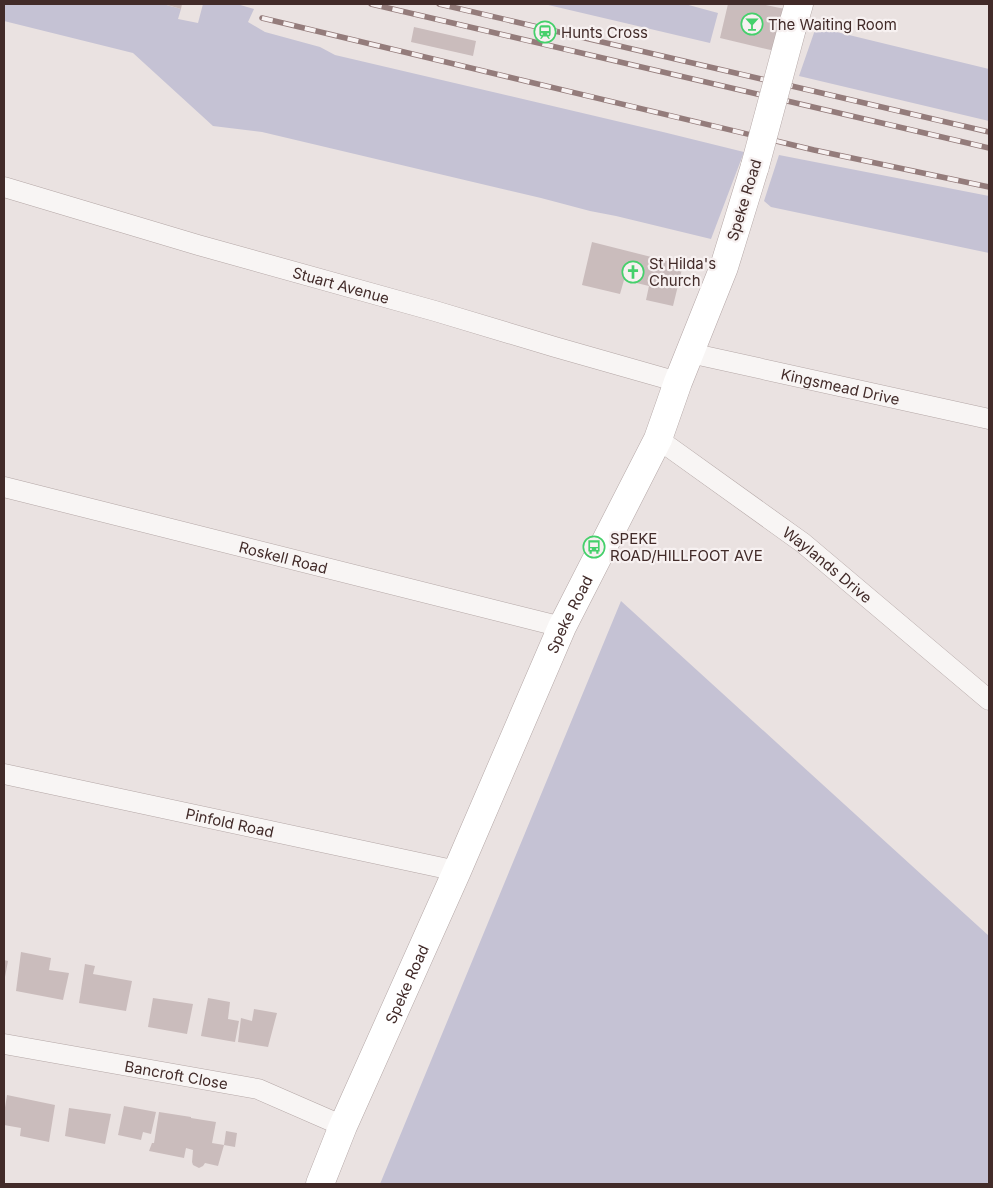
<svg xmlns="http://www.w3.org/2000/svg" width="993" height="1188" font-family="Inter,sans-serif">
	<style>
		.green { fill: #c5c2d4 }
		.building { fill: #cabcbc }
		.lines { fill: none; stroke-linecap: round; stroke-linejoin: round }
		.street-casing { stroke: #b4a7a6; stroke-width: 21 }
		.secondary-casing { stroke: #b4a7a6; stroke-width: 29 }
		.street { stroke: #f8f5f4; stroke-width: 20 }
		.secondary { stroke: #fff; stroke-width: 28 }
		.rail-casing { stroke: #947c7b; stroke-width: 5.5 }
		.rail { stroke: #f7f1f1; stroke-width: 4; stroke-dasharray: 11; stroke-linecap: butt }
		.secondary-bridge-casing { stroke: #b4a7a6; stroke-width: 29; stroke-linecap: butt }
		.secondary-bridge { stroke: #fff; stroke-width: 28 }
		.labels { text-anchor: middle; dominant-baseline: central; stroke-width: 4.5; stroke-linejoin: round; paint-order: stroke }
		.poi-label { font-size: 15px; fill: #422b29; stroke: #f7f1f1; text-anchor: start }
		.street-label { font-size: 15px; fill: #422b29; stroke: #f7f1f1 }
	</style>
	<rect width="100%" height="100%" fill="#eae2e1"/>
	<path class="green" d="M4 4H163L181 9 178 19 198 23 203 4H237L254 9 248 22 265 32 320 47 335 55 663 132 744 152 711 239 616 216 590 211 541 198 262 132 213 126 133 53 4 21Z
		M544 4H685L718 13 710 43Z
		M816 27 989 69V121L799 76Z
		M779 155 989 196V253L771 207 764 201Z
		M621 601 989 936V1184H380Z"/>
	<path class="building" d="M164 4H182L181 9Z
		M728 4H761L785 9 775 51 720 38Z
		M414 27 476 41 473 56 411 42Z
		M592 242 683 265 673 306 646 300 649 286 624 280 620 294 582 285Z
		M21 952 51 958 49 970 69 973 63 1000 16 991Z
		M4 960 8 961 5 977H4Z
		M85 964 95 966 93 974 132 981 126 1011 79 1003Z
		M153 998 193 1004 187 1034 148 1027Z
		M208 998 230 1002 228 1019 239 1021 235 1042 201 1036Z
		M254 1009 277 1013 268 1047 238 1042 241 1018 252 1021Z
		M7 1095 55 1105 49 1142 20 1136 21 1128 4 1125V1114Z
		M124 1106 156 1112 151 1134 143 1132 141 1140 118 1135Z
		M69 1108 111 1114 105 1144 65 1136Z
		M159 1112 191 1117V1118L216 1122 212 1143 224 1145 226 1131 237 1133 235 1147 224 1145 218 1166 205 1163 203 1166 199 1168 193 1165 192 1162 193 1150 186 1148 184 1158 149 1151 152 1143H154Z"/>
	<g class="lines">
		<g class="street-casing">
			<g id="street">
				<path id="s1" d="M4 187 198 245 435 311 555 347 678 382"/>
				<path id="s2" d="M690 353 989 419"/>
				<path id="s3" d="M658 439 803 543 989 700"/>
				<path id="s4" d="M4 487 562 627"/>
				<path id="s5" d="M4 774 457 871"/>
				<path id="s6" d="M4 1044 258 1089 343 1126"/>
			</g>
		</g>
		<g class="secondary-casing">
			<g id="secondary">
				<path d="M792 28 799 4"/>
				<path id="s7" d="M320 1184 343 1126 457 871 562 627 658 439 678 382 724 267 755 166"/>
			</g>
		</g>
		<use href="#street" class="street"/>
		<use href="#secondary" class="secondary"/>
		<g class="rail-casing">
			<path id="rail" d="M371 4 989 148
				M439 4 989 132
				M262 18 814 150 989 187"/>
		</g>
		<use href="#rail" class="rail"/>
		<g class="secondary-bridge-casing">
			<path id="secondary-bridge" d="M755 166 792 28"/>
		</g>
		<use href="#secondary-bridge" class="secondary-bridge"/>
	</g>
	<defs>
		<g id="bar-ring" transform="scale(1.125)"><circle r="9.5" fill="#f7f1f1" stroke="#45d06b" stroke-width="1.5"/><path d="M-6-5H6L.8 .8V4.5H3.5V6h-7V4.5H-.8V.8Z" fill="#45d06b"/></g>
		<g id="station-ring" transform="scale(1.125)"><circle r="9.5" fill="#f7f1f1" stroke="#45d06b" stroke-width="1.5"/><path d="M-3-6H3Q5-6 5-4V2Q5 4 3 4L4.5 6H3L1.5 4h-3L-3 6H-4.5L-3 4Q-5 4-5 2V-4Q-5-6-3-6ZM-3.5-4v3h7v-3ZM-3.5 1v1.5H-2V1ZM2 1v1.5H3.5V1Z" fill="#45d06b"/></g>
		<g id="church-ring" transform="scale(1.125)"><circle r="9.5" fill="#f7f1f1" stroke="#45d06b" stroke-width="1.5"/><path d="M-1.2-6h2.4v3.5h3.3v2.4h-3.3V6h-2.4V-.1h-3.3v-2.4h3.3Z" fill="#45d06b"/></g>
		<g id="bus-ring" transform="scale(1.125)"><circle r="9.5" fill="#f7f1f1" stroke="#45d06b" stroke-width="1.5"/><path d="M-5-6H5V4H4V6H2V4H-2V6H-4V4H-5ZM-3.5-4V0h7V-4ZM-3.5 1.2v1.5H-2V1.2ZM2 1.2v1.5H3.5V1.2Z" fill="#45d06b"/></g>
	</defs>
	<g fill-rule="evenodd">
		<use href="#bar-ring" x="752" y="24"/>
		<use href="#station-ring" x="545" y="32"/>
		<use href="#church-ring" x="633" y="272"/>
		<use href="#bus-ring" x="594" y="547"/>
	</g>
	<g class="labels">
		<g class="poi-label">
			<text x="768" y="24">The Waiting Room</text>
			<text x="561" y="32">Hunts Cross</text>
			<text x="649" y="263">St Hilda's<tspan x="649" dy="17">Church</tspan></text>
			<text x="610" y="538">SPEKE<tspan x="610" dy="17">ROAD/HILLFOOT AVE</tspan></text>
		</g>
		<g class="street-label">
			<text transform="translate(744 200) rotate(-73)">Speke Road</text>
			<text stroke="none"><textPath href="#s1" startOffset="351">Stuart Avenue</textPath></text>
			<text stroke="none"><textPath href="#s2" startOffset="154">Kingsmead Drive</textPath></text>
			<text stroke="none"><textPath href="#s4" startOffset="288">Roskell Road</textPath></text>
			<text stroke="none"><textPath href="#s3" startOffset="211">Waylands Drive</textPath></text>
			<text stroke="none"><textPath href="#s7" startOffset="622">Speke Road</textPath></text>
			<text stroke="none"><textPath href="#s5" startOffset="231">Pinfold Road</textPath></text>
			<text stroke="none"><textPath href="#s7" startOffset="218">Speke Road</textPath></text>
			<text stroke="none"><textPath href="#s6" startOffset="175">Bancroft Close</textPath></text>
		</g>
	</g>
	<rect width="993" height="1188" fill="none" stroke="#422b29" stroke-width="10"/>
</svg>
